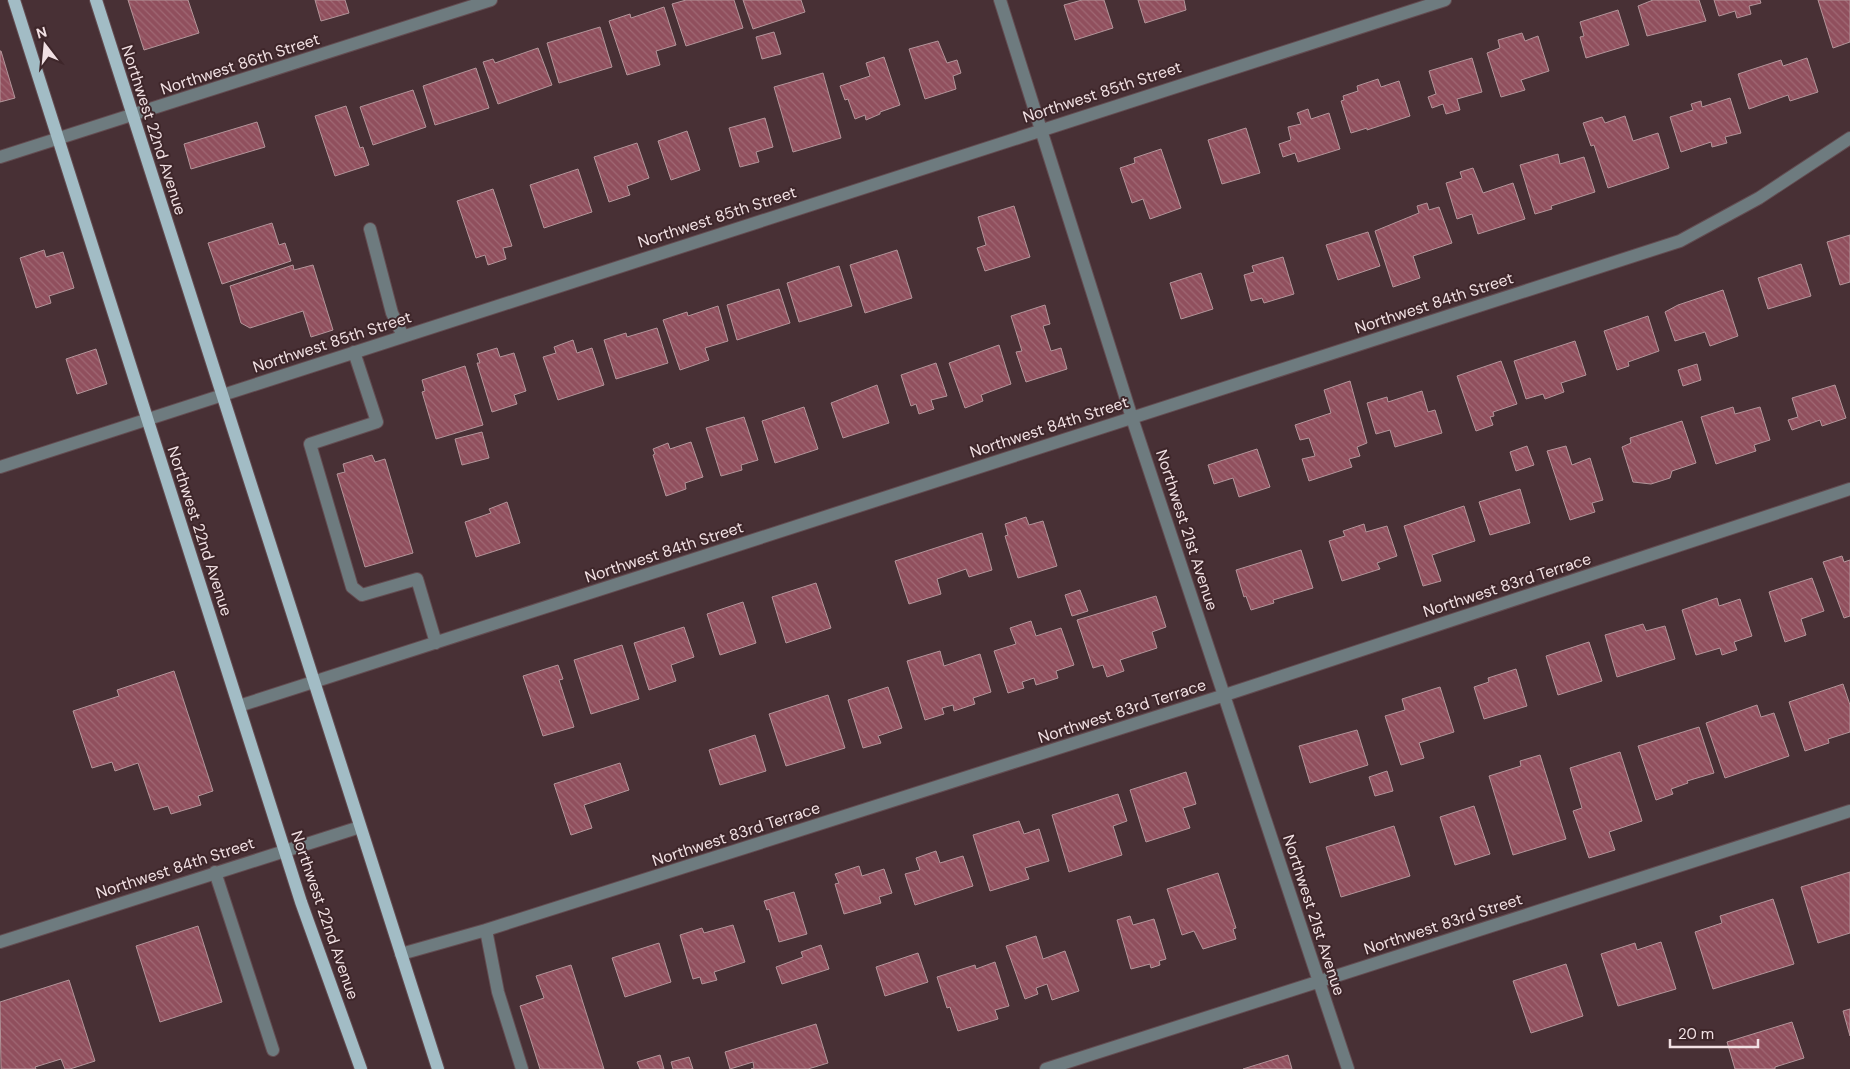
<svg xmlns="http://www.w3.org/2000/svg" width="1850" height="1069" font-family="'DM Sans',sans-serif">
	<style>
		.building { fill: url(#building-back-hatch); stroke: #b3959a }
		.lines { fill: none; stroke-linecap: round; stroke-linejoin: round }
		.minor-casing { stroke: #634c51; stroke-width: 14 }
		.major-casing { stroke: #634c51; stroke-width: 14 }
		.minor { stroke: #6e7b7f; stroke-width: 12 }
		.major { stroke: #a2bcc5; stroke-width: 12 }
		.labels { text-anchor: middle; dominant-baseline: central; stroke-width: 4; stroke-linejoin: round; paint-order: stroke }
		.street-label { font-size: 16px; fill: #f1e0e3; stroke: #3e262a }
	</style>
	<defs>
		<pattern id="building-back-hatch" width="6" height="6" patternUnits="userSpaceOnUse" patternTransform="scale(1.25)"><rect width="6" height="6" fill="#904f5d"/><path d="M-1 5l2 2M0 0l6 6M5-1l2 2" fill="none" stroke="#a06874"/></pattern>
	</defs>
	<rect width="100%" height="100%" fill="#483035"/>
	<path class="building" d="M128 0H188L199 33 144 50Z
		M315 0H345L349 13 321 21Z
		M686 0H734L743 28 686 46 672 4Z
		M743 0H801L805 12 753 29Z
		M1082 0H1104L1113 28 1075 40 1064 5Z
		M1138 0H1184L1186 10 1145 23Z
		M1653 0H1699L1706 21 1647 36 1638 6Z
		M1714 0H1760L1761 3 1749 6 1751 14 1737 18 1735 11 1719 16Z
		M1818 0H1850V42L1833 48Z
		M664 7 676 45 656 51 660 65 627 75 609 21 630 14 631 18Z
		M1618 10 1629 45 1586 58 1580 37 1584 36 1580 22Z
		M600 27 612 67 559 83 547 43Z
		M774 32 781 54 762 59 756 37Z
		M1522 33 1525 41 1538 36 1549 71 1521 80 1525 90 1501 97 1487 53 1500 48 1498 40Z
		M938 41 947 63 957 60 961 73 953 76 956 89 925 99 909 49Z
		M538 48 552 85 498 104 483 62 493 59 495 63Z
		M1 51 15 98 0 102V51Z
		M884 57 900 105 880 112V114L866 120 865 115 855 119 848 99 845 100 840 86 870 76 866 63Z
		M1472 58 1482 92 1457 99 1460 110 1446 114 1443 104 1432 108 1428 97 1436 94 1429 71Z
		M1807 58 1818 92 1790 101 1788 95 1749 109 1738 74 1781 60 1783 66Z
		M476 68 489 108 435 125 423 86Z
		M823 73 841 138 793 152 774 87Z
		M1378 79 1381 87 1399 81 1410 116 1367 130V128L1351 133 1341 101 1344 100 1343 96 1358 91 1357 86Z
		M413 90 426 127 373 145 360 107Z
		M1730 98 1741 133 1725 137 1727 143 1712 147 1711 142 1681 152 1670 117 1693 110 1691 104 1701 101 1702 107Z
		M346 106 360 148 363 147 369 165 335 176 315 116Z
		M1308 109 1311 119 1329 113 1340 149 1298 162 1295 153 1283 157 1279 144 1291 140 1288 127 1301 124 1297 113Z
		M1625 116 1633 141 1658 133 1669 168 1608 188 1594 145 1591 146 1583 123 1602 117 1605 123Z
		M765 118 773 147 756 152 759 162 740 167 729 128Z
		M257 122 265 147 191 169 184 144Z
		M1246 128 1260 173 1222 184 1208 140Z
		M687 131 700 170 671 180 658 141Z
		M637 143 649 178 627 186 630 195 609 202 594 157Z
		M1161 149 1181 208 1150 219 1143 199 1132 203 1120 168 1135 163 1134 158Z
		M1558 154 1560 164 1584 157 1595 192 1551 206 1552 209 1535 214 1520 165Z
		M1473 168 1483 193 1513 183 1525 219 1478 234 1472 214 1457 219 1446 183 1462 178 1460 172Z
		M578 169 592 212 544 228 530 185Z
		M493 189 512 246 503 248 506 259 488 265 485 255 476 258 457 201Z
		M1427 203 1429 210 1439 207 1452 243 1413 256 1420 278 1393 287 1375 231 1419 213 1417 206Z
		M1014 206 1030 257 985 271 977 248 986 245 978 217Z
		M272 223 279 245 285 243 291 261 222 284 208 243Z
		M1368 232 1380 266 1338 280 1326 245Z
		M1850 235V282L1840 285 1827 242Z
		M44 250 46 257 63 252 74 288 49 296 51 303 36 308 20 258Z
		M897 250 912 298 865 313 850 265Z
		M1283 257 1294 294 1264 303 1262 298 1251 301 1244 275 1254 272 1252 266Z
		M1801 264 1811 296 1768 309 1758 278Z
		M293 265 294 270 313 265 333 330 311 337 303 311 250 328 241 323 230 286Z
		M839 266 852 306 799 322 787 283Z
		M1201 273 1213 309 1181 319 1170 283Z
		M779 289 790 323 737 340 727 305Z
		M1723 290 1738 336 1710 346 1705 332 1675 341 1665 312 1678 305Z
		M1045 305 1050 324 1043 326 1051 351 1061 348 1067 369 1026 382 1016 352 1022 351 1011 316Z
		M718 306 728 341 705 348 709 360 680 370 663 320 687 312 688 316Z
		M1648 316 1659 351 1628 362 1629 366 1617 370 1604 331Z
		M657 328 668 363 616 379 604 340 626 333 627 337Z
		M573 340 577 353 592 348 604 385 558 400 543 357 556 353 554 347Z
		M1575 341 1586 375 1561 383 1564 392 1545 399 1543 394 1526 399 1514 361Z
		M999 345 1011 384 981 395 983 401 965 408 949 363Z
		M497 348 500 357 514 353 526 391 514 395 517 404 492 412 477 363H480L477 354Z
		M96 349 107 384 77 394 66 359Z
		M1501 361 1517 404 1493 412 1494 416 1490 417 1493 425 1476 431 1457 376Z
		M936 363 947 396 931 400 934 409 919 414 916 404 911 406 901 375Z
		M1697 364 1701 380 1683 386 1678 370Z
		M465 366 483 425 436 439 422 392 425 391 422 380Z
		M1350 381 1367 443 1357 447 1360 456 1349 459 1352 467 1309 481 1302 459 1315 456 1309 438 1300 440 1295 425 1331 413 1324 390Z
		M877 385 889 423 843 438 831 403Z
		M1835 385 1846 418 1822 426 1820 420 1792 430 1788 420 1798 417 1792 398Z
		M1422 391 1428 412 1435 410 1442 433 1395 447 1390 430 1376 434 1367 403 1387 397 1388 402Z
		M804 407 818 449 775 463 762 421Z
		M1733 407 1735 414 1760 407 1770 440 1754 445 1756 451 1716 464 1701 417Z
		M744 417 758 460 741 465 742 470 721 476 706 428Z
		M1682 421 1696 463 1672 471 1670 478 1651 484 1633 482 1622 447 1631 443 1630 438Z
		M482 432 489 458 462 465 455 439Z
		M691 442 703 477 685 483 686 489 666 496 653 455 655 454 653 449 668 443 670 449Z
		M1527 446 1534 465 1516 471 1510 452Z
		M1566 446 1572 465 1590 458 1603 500 1592 503 1595 512 1570 520 1547 451Z
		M1257 449 1270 487 1239 497 1233 478 1214 484 1208 465Z
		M372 455 375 462 385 459 413 553 365 567 337 474 345 472 343 464Z
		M1520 489 1530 523 1490 535 1479 502Z
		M507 502 520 543 476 557 465 522 491 513 489 509Z
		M1464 506 1475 541 1432 555 1441 581 1423 586 1404 526Z
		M1026 517 1029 525 1043 521 1057 566 1018 578 1005 536 1008 535 1005 524Z
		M1364 524 1366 532 1387 526 1397 556 1377 563 1380 569 1342 581 1329 541 1345 536 1343 531Z
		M982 533 992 570 969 577 966 569 937 579 941 594 909 604 895 561Z
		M1301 550 1313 588 1273 600 1274 603 1251 610 1246 596 1244 597 1236 570Z
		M1842 556 1844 562 1850 560V616L1844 618 1823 562Z
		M1812 578 1824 611 1801 619 1806 635 1785 642 1769 592Z
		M816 583 831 628 786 643 772 597Z
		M1080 590 1088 611 1072 616 1065 595Z
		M1156 596 1166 627 1152 632 1157 648 1120 660 1124 671 1107 677 1103 665 1093 668 1077 620Z
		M1717 598 1719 606 1740 599 1752 636 1734 642 1737 650 1722 655 1720 648 1696 655 1682 610Z
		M743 602 756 643 720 655 707 614Z
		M1031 621 1036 636 1061 628 1074 665 1056 671 1058 678 1036 685 1034 678 1022 682 1024 688 1008 693 994 651 1016 644 1010 628Z
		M1643 624 1646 631 1665 626 1675 659 1617 677 1605 635Z
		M684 627 694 657 671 665 676 681 649 690 634 643Z
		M1589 642 1602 681 1558 695 1546 656Z
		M622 645 639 699 591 714 574 660Z
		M940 651 944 666 980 654 991 692 973 698 975 704 954 711 953 705 942 708 944 714 925 720 907 661Z
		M558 665 563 679 559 680 574 727 543 736 523 676Z
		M1516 669 1527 706 1484 719 1474 687 1489 682 1488 678Z
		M174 671 213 791 198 796 201 805 171 814 168 806 154 810 138 763 115 771 112 762 92 768 73 711 119 696 117 690Z
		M1843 684 1850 705V732L1828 739 1829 743 1805 751 1789 702Z
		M888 687 902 728 878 736 881 743 863 748 848 700Z
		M1440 687 1454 732 1419 743 1424 758 1401 765 1385 716 1405 710 1402 699Z
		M828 695 845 748 786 766 769 714Z
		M1757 705 1761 717 1774 713 1789 756 1725 778 1706 723Z
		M1699 727 1714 773 1687 781 1688 783 1671 789 1673 794 1656 800 1638 746Z
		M1357 730 1368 765 1310 783 1299 746Z
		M755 735 766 771 720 785 709 750Z
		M1620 752 1642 821 1609 832 1615 850 1589 858 1573 811 1582 808 1570 768Z
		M1540 755 1566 839 1513 855 1489 776 1521 766 1520 761Z
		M620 763 629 790 584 805 592 828 571 835 554 784Z
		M1387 771 1393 791 1375 796 1369 777Z
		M1186 772 1196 804 1183 808 1190 828 1146 842 1130 790Z
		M1118 794 1127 821 1113 826 1122 855 1069 872 1052 815Z
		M1474 806 1490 854 1455 865 1440 817Z
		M1019 821 1024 834 1039 829 1049 861 1025 868 1029 879 990 891 973 835Z
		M1394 826 1410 876 1341 897 1326 847Z
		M936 851 940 863 963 856 973 886 915 905 905 874 920 870 916 858Z
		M859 866 862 876 884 869 892 893 879 897 881 903 844 914 835 884 839 883 835 874Z
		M1850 872V933L1818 943 1801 887Z
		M1218 873 1236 928 1233 929 1236 939 1203 949 1194 931 1182 935 1167 889Z
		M794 892 807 934 779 942 769 909 767 910 764 901Z
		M1773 899 1794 964 1713 989 1695 932 1722 923 1720 916Z
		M1130 916 1133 925 1154 919 1166 959 1159 961 1160 965 1151 968 1150 964 1131 969 1117 920Z
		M733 925 745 962 714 972 717 980 702 984 700 977 693 979 680 935 702 928 704 933Z
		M198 926 222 1002 160 1022 136 946Z
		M1036 936 1043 959 1065 951 1079 991 1052 1000 1047 984 1036 988 1038 994 1025 999 1006 946Z
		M1661 942 1676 989 1618 1006 1601 954 1635 943 1637 950Z
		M659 943 671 982 625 997 612 958Z
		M821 945 829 969 782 984 776 967 803 957 801 952Z
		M918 953 928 982 885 996 876 967Z
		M995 962 1009 1006 995 1010 998 1019 958 1031 950 1007 947 1008 937 977 975 965 976 969Z
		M1566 964 1583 1016 1531 1033 1513 981Z
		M571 965 604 1069H540L520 1006 544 998 536 976Z
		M69 980 95 1061 70 1069H65L61 1059 35 1067 36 1069H1L0 1002Z
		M1850 1009V1036L1843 1011Z
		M1792 1022 1804 1058 1775 1067V1069H1735L1727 1042Z
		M816 1024 828 1063 808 1069H751L754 1068 753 1062 730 1069 725 1052Z
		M660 1055 664 1069H640L637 1062Z
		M1288 1055 1292 1069H1243Z
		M689 1057 693 1069H673L671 1062Z"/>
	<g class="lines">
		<g class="minor-casing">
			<path id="minor" d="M1000 0 1132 418 1348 1069
				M0 157 491 0
				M370 229 392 313 403 336
				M354 352 377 422 310 444 352 587 362 595 417 579 436 643
				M0 467 1445 0
				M239 706 1680 241 1759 198 1850 138
				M215 872 273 1050
				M486 930 498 992 522 1069
				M0 942 360 827
				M401 954 486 930 1225 695 1850 489
				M1046 1069 1850 811"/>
		</g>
		<g class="major-casing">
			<path id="major" d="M14 0 301 902 361 1069
				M96 0 438 1069"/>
		</g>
		<use href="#minor" class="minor"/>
		<use href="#major" class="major"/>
	</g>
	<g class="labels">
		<g class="street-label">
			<text transform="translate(240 64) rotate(-18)">Northwest 86th Street</text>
			<text transform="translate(1102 92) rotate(-18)">Northwest 85th Street</text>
			<text transform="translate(154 130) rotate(72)">Northwest 22nd Avenue</text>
			<text transform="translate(717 217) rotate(-18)">Northwest 85th Street</text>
			<text transform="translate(1434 303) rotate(-18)">Northwest 84th Street</text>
			<text transform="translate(332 342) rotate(-18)">Northwest 85th Street</text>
			<text transform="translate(1049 427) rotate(-18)">Northwest 84th Street</text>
			<text transform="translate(1187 530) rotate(72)">Northwest 21st Avenue</text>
			<text transform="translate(200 531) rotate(72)">Northwest 22nd Avenue</text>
			<text transform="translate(664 552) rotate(-18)">Northwest 84th Street</text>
			<text transform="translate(1507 585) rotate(-18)">Northwest 83rd Terrace</text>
			<text transform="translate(1122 711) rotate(-18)">Northwest 83rd Terrace</text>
			<text transform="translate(736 834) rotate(-18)">Northwest 83rd Terrace</text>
			<text transform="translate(175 868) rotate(-18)">Northwest 84th Street</text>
			<text transform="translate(325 915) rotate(71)">Northwest 22nd Avenue</text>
			<text transform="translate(1314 915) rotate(72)">Northwest 21st Avenue</text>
			<text transform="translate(1443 924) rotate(-18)">Northwest 83rd Street</text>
		</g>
	</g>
	<g transform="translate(45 45) rotate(344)" stroke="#3e262a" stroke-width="4" paint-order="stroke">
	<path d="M0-4L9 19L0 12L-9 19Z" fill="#f1e0e3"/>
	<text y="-8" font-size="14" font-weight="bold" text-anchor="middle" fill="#f1e0e3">N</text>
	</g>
	<path d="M1670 1039v8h88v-8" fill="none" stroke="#f1e0e3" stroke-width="2.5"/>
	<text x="1678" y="1039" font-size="15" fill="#f1e0e3" stroke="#3e262a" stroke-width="4" paint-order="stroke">20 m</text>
</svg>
